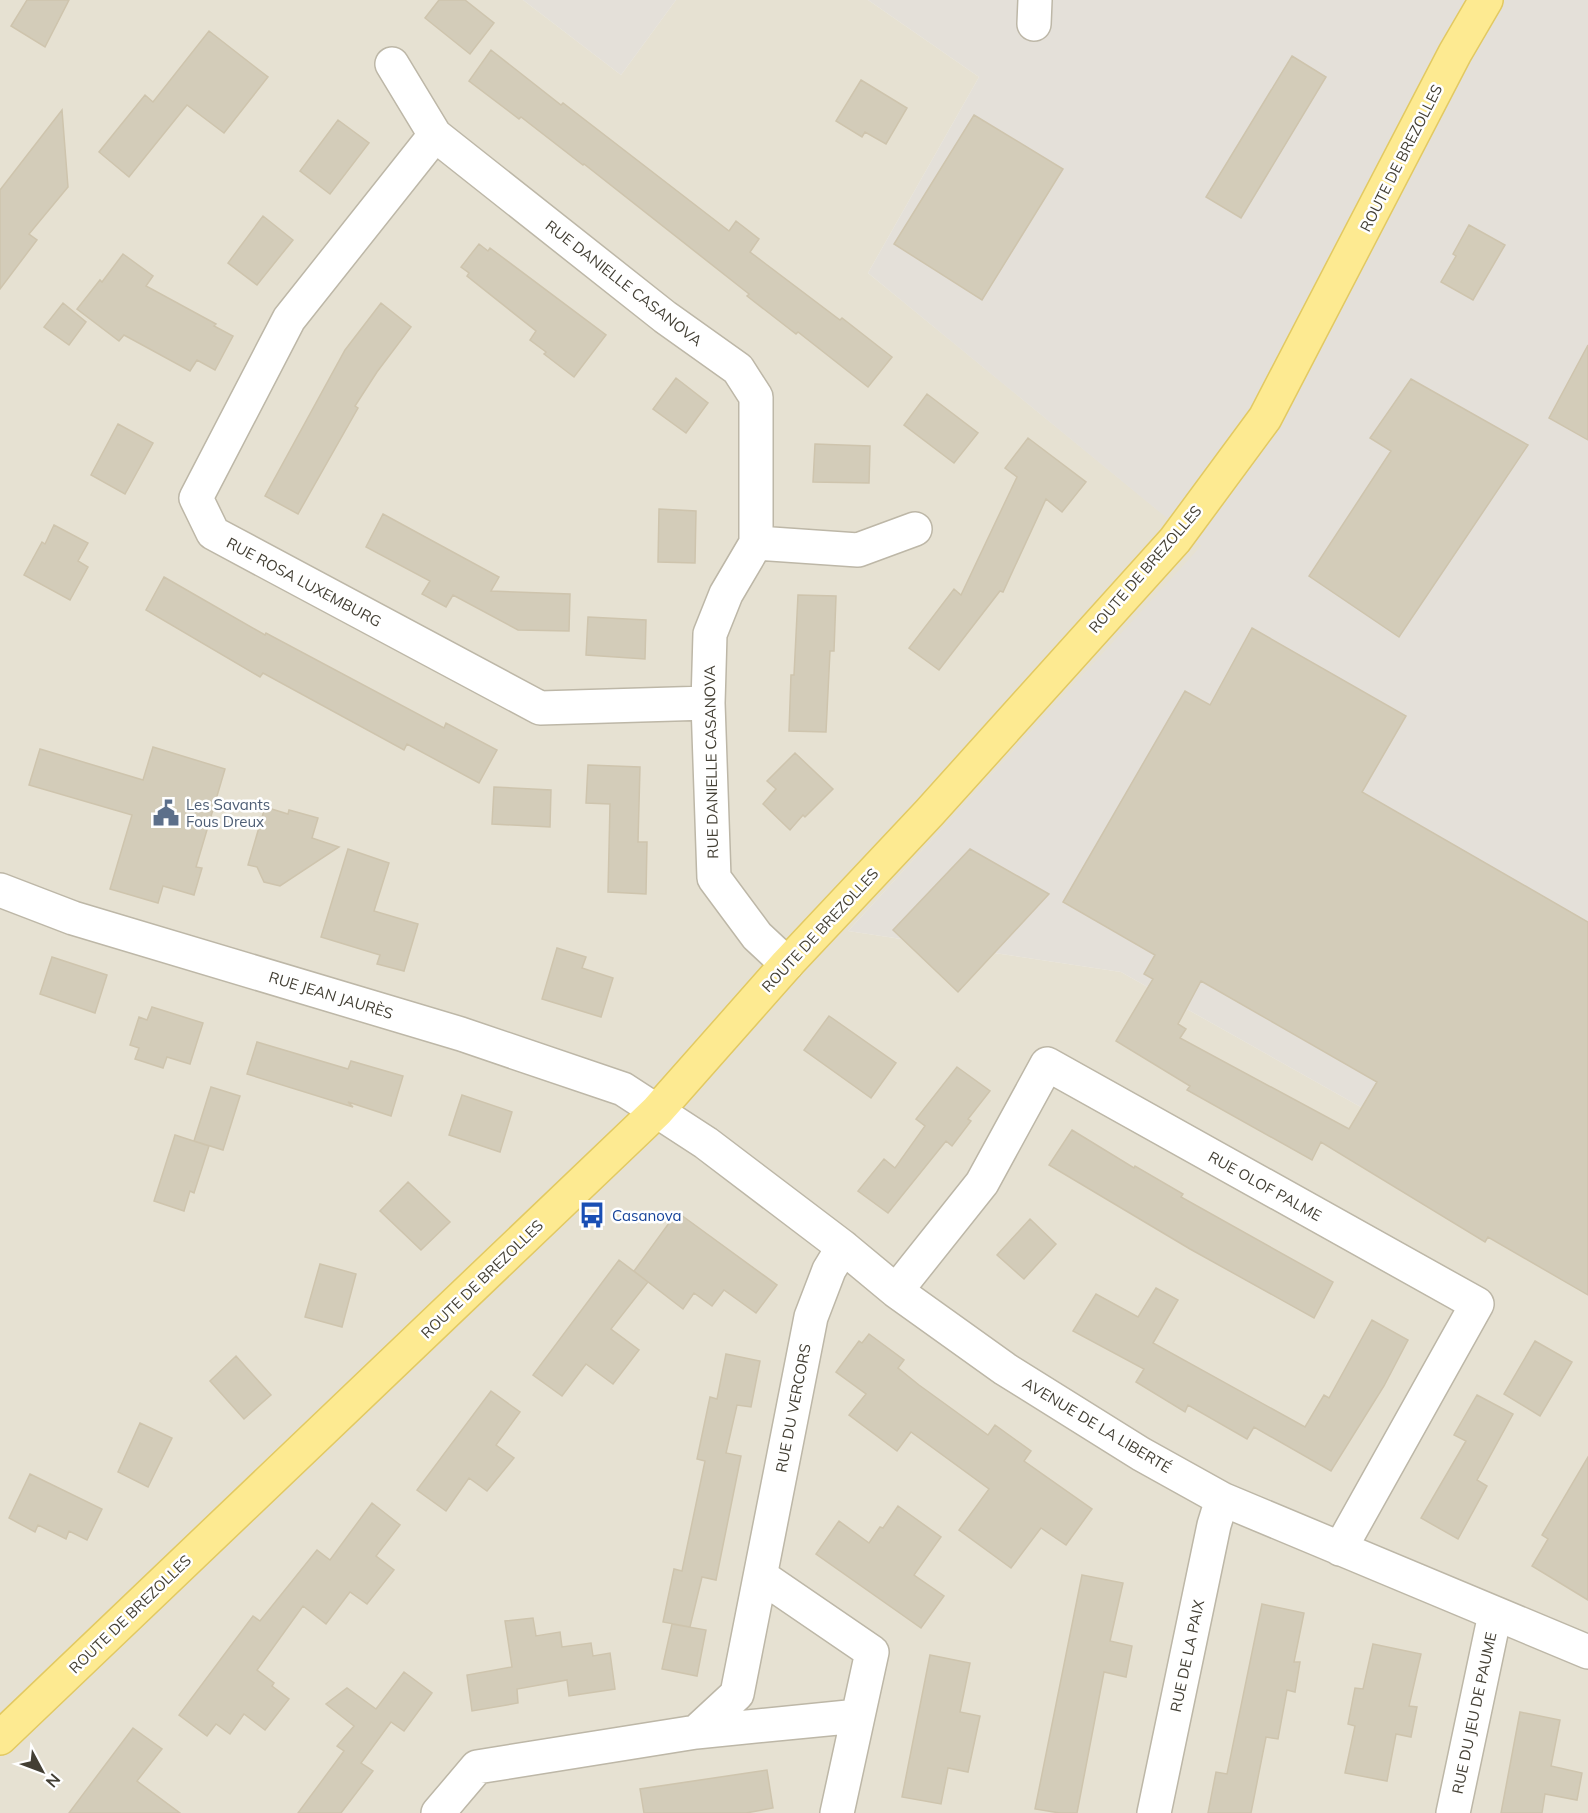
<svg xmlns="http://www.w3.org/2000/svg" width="1588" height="1813" font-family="Mulish,sans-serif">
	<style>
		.residential { fill: #e6e1d2 }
		.industrial { fill: #e4e0d9 }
		.building { fill: #d3ccb9; stroke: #cec4ad; stroke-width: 1.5; fill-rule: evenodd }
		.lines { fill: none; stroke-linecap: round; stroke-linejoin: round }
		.minor-casing { stroke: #bdb7a7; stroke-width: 36 }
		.major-casing { stroke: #e2c962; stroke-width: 36 }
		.minor { stroke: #fff; stroke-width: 33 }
		.major { stroke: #fdea91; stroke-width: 33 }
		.labels { text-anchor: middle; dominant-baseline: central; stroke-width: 5; stroke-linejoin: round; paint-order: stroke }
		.street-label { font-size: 15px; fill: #433f34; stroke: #fff }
		.service-label { font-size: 15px; fill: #4e5e75; stroke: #fff; text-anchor: start }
		.transit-label { font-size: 15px; fill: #164399; stroke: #fff; text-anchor: start }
	</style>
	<rect width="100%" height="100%" fill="#f2efe4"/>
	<path class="residential" d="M0 0H523L621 75 676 0H868L979 77 868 273 1202 546 848 931 1121 972 1588 1235V1813H0Z"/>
	<path class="industrial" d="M523 0H676L621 75Z
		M868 0H1588V1235L1121 972 848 931 1201 546 868 273 979 77Z"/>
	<path class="building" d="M27 0H69L45 47 11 26Z
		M439 0H465L494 23 470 54 425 18Z
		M209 31 268 77 224 133 187 105 129 177 99 152 145 95 153 102Z
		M491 50 561 105 563 103 729 231 736 221 759 239 750 252 840 320 842 318 892 357 868 387 798 332 796 334 747 296 749 294 584 164 583 165 521 117 519 119 469 81Z
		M1292 56 1326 77 1241 218 1206 197Z
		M861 80 907 108 886 144 865 132 862 137 836 121Z
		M62 110 68 187 29 234 37 240 0 289V190Z
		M974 115 1063 169 982 300 894 244Z
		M338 120 369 143 330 194 300 171Z
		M263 216 293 240 257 285 228 263Z
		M1469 225 1505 245 1473 300 1441 282 1456 256 1453 254Z
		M479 244 488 251 490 248 606 335 574 377 544 354 546 352 530 340 536 331 467 276 469 273 461 267Z
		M123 254 153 276 146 286 216 324 214 326 233 336 215 370 197 360 190 371 124 335 119 341 77 309 100 280 102 282Z
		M63 303 86 322 69 345 44 327Z
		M381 303 411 327 377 372 355 406 358 408 298 514 265 496 345 350Z
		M1588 345V440L1549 418Z
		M676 378 708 403 686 433 653 409Z
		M1411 379 1528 445 1399 637 1309 576 1391 451 1370 438Z
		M927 394 978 433 954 463 904 425Z
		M118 424 153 443 125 494 91 475Z
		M1028 438 1086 482 1062 512 1046 499 1003 592 1000 591 939 670 909 648 954 589 961 595 1017 477 1005 468Z
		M815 444 870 446 869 483 813 482Z
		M659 509 696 511 695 563 658 562Z
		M383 514 499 577 491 591 570 594 569 631 518 630 453 595 446 607 422 594 430 581 366 547Z
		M54 525 88 543 78 561 88 567 70 600 24 575 42 542 45 544Z
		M164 577 265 635 266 633 444 728 446 723 497 750 479 783 407 744 404 750 263 673 260 677 146 610Z
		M798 595 836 596 834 651H830L826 732 789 731 791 675H794Z
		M588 617 646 620 645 659 586 655Z
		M1252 628 1406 716 1362 792 1588 922V1295L1488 1237 1485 1242 1321 1142 1312 1160 1187 1090 1190 1086 1116 1041 1153 979 1144 974 1155 955 1063 902 1185 691 1210 705ZM1201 981 1377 1082 1349 1129 1180 1038 1186 1029 1178 1024Z
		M153 747 225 769 196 867 202 868 194 895 163 886 158 903 110 889 132 815 29 785 40 749 143 780Z
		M795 753 833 789 805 817 803 815 790 830 763 804 776 789 767 781Z
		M588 765 640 767 638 842H647L646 894 608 892 610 804 586 803Z
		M494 787 551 790 550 827 492 824Z
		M265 807 288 814 289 810 318 818 312 838 339 847 280 886 264 882 257 867 248 865Z
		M348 849 389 863 374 911 418 924 404 971 377 964 380 955 321 937Z
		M970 849 1049 894 958 992 893 930Z
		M557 948 586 957 582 968 613 978 601 1017 542 999Z
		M52 957 107 975 95 1013 40 994Z
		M152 1007 203 1023 190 1064 167 1057 163 1068 135 1059 139 1048 130 1045 139 1017 147 1020Z
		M829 1016 896 1063 871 1098 804 1050Z
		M257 1042 348 1069 351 1061 403 1076 391 1116 348 1102 353 1107 247 1074Z
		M957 1067 990 1091 968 1119 971 1121 952 1146 946 1141 888 1213 858 1191 884 1159 895 1168 925 1126 916 1119Z
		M211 1087 240 1096 223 1150 194 1141Z
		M462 1095 512 1112 500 1152 449 1135Z
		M1072 1130 1134 1168 1135 1166 1183 1194 1181 1197 1333 1282 1314 1318 1190 1249 1049 1165Z
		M175 1135 209 1146 194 1193 190 1191 184 1211 154 1201Z
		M408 1182 450 1222 421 1250 380 1211Z
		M677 1212 777 1285 756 1313 724 1290 712 1306 694 1293 683 1309 634 1271Z
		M1030 1219 1056 1244 1024 1279 997 1255Z
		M619 1260 648 1282 611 1329 639 1350 613 1384 586 1364 562 1396 533 1375Z
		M320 1264 356 1274 342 1327 305 1317Z
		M1156 1288 1178 1300 1153 1343 1305 1427 1324 1395 1329 1398 1372 1320 1408 1340 1384 1386 1331 1471 1254 1427 1247 1439 1188 1405 1185 1412 1136 1382 1144 1369 1073 1331 1096 1294 1138 1317Z
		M869 1334 904 1360 898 1368 919 1385 988 1435 995 1425 1031 1451 1024 1461 1092 1509 1066 1545 1041 1528 1011 1568 959 1530 989 1489 911 1432 897 1451 849 1415 866 1394 836 1372 859 1341 862 1343Z
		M1535 1341 1572 1362 1540 1416 1504 1394Z
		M726 1354 760 1361 751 1407 737 1405 726 1453 741 1456 716 1580 702 1577 690 1627 663 1622 674 1569 682 1571 705 1461 697 1459 710 1397 717 1399Z
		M236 1356 271 1395 244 1419 210 1381Z
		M491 1391 520 1412 496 1445 514 1458 487 1491 469 1478 446 1511 417 1490Z
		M1477 1395 1513 1414 1477 1480 1487 1486 1458 1539 1421 1518 1466 1441 1454 1435Z
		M140 1423 172 1438 148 1487 118 1472Z
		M1588 1457V1600L1532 1566 1548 1539 1542 1535Z
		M30 1474 102 1509 87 1540 69 1531 66 1539 38 1525 35 1532 9 1518Z
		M372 1503 400 1525 376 1556 394 1570 367 1604 350 1592 326 1624 303 1606 257 1670 274 1683 272 1686 289 1699 265 1730 244 1714 230 1734 216 1724 207 1736 179 1715 253 1616 260 1621 317 1550 330 1560Z
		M898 1506 941 1537 914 1575 944 1596 921 1628 816 1554 839 1521 869 1543 880 1527 883 1528Z
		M1082 1575 1123 1583 1110 1641 1132 1646 1126 1677 1104 1672 1077 1813H1060L1035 1809Z
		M1262 1604 1304 1613 1294 1662H1300L1295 1692 1287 1690 1278 1739 1266 1737 1251 1813H1208L1216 1772 1227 1774Z
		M533 1618 536 1636 560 1632 562 1647 591 1643 593 1656 610 1653 615 1689 569 1696 567 1680 517 1689 518 1703 472 1711 467 1675 512 1667 505 1621Z
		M672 1624 706 1630 697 1676 662 1669Z
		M1373 1644 1421 1654 1409 1706 1417 1707 1411 1737 1396 1734 1387 1781 1345 1773 1355 1726 1348 1724 1355 1688 1363 1689Z
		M930 1655 970 1663 960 1712 980 1716 968 1772 948 1768 941 1804 902 1797Z
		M404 1672 432 1693 404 1731 391 1722 361 1763 373 1771 341 1813H298L344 1751 337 1746 354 1726 326 1704 347 1688 376 1709Z
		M1520 1712 1560 1720 1551 1766 1582 1773 1577 1800 1545 1794 1542 1813H1501Z
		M133 1728 162 1749 137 1781 180 1813H69Z
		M767 1770 773 1808 746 1813H644L640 1789Z"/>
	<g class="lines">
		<g class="minor-casing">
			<path id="minor" d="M1034 24 1035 0
				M392 64 435 135 665 317 738 369 756 397V543L726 594 710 634 708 703 714 878 757 936 787 964
				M435 135 289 319 196 498 213 533 540 708 708 703
				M756 543 858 550 915 529
				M0 890 73 918 461 1034 623 1089 706 1143 843 1247 896 1291 1005 1369 1141 1454 1222 1499 1588 1652
				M896 1291 982 1183 1047 1064 1477 1304 1340 1549
				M761 1576 872 1652 837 1813
				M696 1732 858 1716
				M438 1813 477 1767 696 1732 737 1694 811 1317 829 1270 843 1247
				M1154 1813 1214 1525 1222 1499
				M1453 1813 1495 1614"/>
		</g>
		<g class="major-casing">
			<path id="major" d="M0 1738 657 1111 787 964 929 813 1175 540 1265 418 1455 53 1486 0"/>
		</g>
		<use href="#minor" class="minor"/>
		<use href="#major" class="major"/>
	</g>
	<defs>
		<g id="civic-bare" transform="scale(2.07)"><path d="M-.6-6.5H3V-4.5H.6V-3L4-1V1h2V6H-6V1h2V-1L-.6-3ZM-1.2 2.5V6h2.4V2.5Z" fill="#5c6f8a" stroke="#fff" stroke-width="2.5" paint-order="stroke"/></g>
		<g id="bus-bare" transform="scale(2.07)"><path d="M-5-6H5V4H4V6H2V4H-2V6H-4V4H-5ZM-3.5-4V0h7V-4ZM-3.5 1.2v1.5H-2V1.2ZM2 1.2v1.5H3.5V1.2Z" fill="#1a4fb4" stroke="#fff" stroke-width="2.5" paint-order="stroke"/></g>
	</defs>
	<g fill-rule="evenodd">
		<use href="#civic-bare" x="166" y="813"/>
		<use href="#bus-bare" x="592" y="1215"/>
	</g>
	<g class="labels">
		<g class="street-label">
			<text transform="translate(1401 158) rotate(-63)">ROUTE DE BREZOLLES</text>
			<text transform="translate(624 283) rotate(38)">RUE DANIELLE CASANOVA</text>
			<text transform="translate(1145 569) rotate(-49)">ROUTE DE BREZOLLES</text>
			<text transform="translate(304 582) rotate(28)">RUE ROSA LUXEMBURG</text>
			<text transform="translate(711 762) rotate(-91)">RUE DANIELLE CASANOVA</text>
			<text transform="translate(820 930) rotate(-47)">ROUTE DE BREZOLLES</text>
			<text transform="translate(331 995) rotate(17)">RUE JEAN JAURÈS</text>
			<text transform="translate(1265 1186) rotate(29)">RUE OLOF PALME</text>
			<text transform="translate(482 1279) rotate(-44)">ROUTE DE BREZOLLES</text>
			<text transform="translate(793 1408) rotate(-79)">RUE DU VERCORS</text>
			<text transform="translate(1097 1425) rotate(31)">AVENUE DE LA LIBERTÉ</text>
			<text transform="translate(130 1614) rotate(-44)">ROUTE DE BREZOLLES</text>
			<text transform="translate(1187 1656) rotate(-78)">RUE DE LA PAIX</text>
			<text transform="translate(1474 1713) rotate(-78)">RUE DU JEU DE PAUME</text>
		</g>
		<g class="service-label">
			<text x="186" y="804">Les Savants<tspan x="186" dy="17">Fous Dreux</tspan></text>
		</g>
		<g class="transit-label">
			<text x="612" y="1215">Casanova</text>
		</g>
	</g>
	<g transform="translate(42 1771) rotate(131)" stroke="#ffffff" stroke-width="4.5" paint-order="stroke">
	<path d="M0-4.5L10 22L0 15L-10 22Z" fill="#433f34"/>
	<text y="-9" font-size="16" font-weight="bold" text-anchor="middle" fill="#433f34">N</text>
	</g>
</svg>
